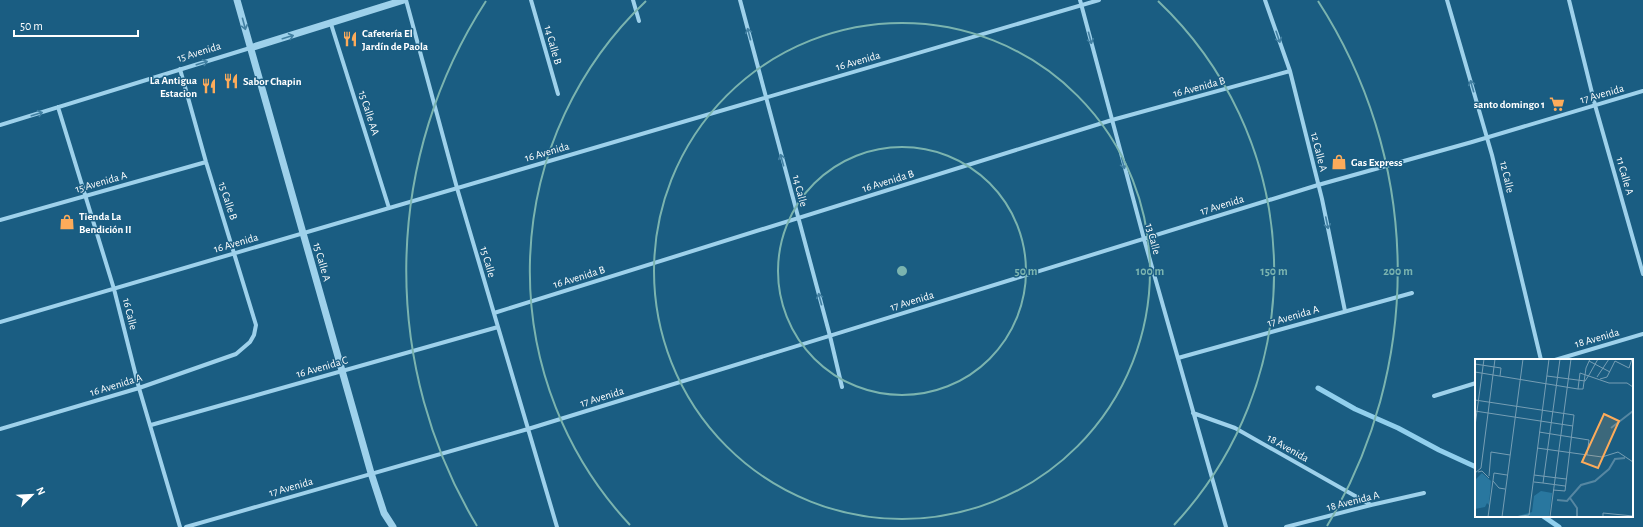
<svg xmlns="http://www.w3.org/2000/svg" width="1643" height="527" font-family="'Alegreya Sans',sans-serif">
	<style>
		.lines { fill: none; stroke-linecap: round; stroke-linejoin: round }
		.stream { stroke: #91cfed; stroke-width: 5 }
		.minor { stroke: #9ed1eb; stroke-width: 4 }
		.tertiary { stroke: #9ed1eb; stroke-width: 7 }
		.oneway { stroke: #4280a2 }
		.ring { fill: none; stroke: #7bb4af; stroke-width: 2 }
		.labels { text-anchor: middle; dominant-baseline: central; stroke-width: 3; stroke-linejoin: round; paint-order: stroke }
		.poi-label { font-size: 11px; font-weight: bold; fill: #fff; stroke: #1a5d82; text-anchor: start }
		.street-label { font-size: 11px; fill: #fff; stroke: #1a5d82 }
		.inset-river { fill: none; stroke: #5687a2; stroke-width: 2 }
		.inset-road { fill: none; stroke: #769eb4; stroke-width: 1 }
		.view { fill: #fdab5a; fill-opacity: 0.15; stroke: #fdab5a; stroke-width: 2 }
		.inset-edge { fill: none; stroke: #fff; stroke-width: 2 }
		.centre { fill: #7bb4af; stroke: #1a5d82; stroke-width: 2 }
		.ring-label { font-size: 12px; text-anchor: middle; font-weight: bold; fill: #7bb4af; stroke: #1a5d82; stroke-width: 3; stroke-linejoin: round; paint-order: stroke }
	</style>
	<rect width="100%" height="100%" fill="#1a5d82"/>
	<g class="lines">
		<path class="stream" d="M1318 388 1355 409 1398 428 1439 450 1476 467
			M1543 516 1559 527"/>
		<path class="minor" d="M406 0 457 188 557 527
			M531 0 558 94
			M633 0 639 21
			M740 0 830 336 842 387
			M1080 0 1144 239 1226 527
			M1265 0 1290 71 1322 199 1345 311
			M1447 0 1492 155 1541 360
			M1569 0 1595 105 1643 274
			M331 24 389 208
			M58 107 114 289 139 388 180 527
			M0 125 250 48
			M0 220 206 162
			M494 313 1112 120 1290 71
			M0 322 1099 0
			M1178 358 1412 293
			M1555 360 1643 334
			M1434 396 1476 383
			M1193 413 1235 428 1371 505
			M151 425 498 327
			M0 429 139 388 236 354 250 342 254 335 256 325 206 162 180 69
			M186 527 528 429 1318 185 1472 142 1643 91
			M1286 527 1371 505 1424 493"/>
		<path class="tertiary" d="M237 0 371 473 384 513 393 527
			M250 48 404 0"/>
	</g>
	<defs><path id="oneway-shaft" d="M-6 0H5M1.5-3L5.5 0L1.5 3" fill="none" stroke-width="1.6" stroke-linecap="round" stroke-linejoin="round"/></defs>
	<g class="oneway">
		<use href="#oneway-shaft" transform="translate(244 24) rotate(75)"/>
		<use href="#oneway-shaft" transform="translate(749 34) rotate(-105)"/>
		<use href="#oneway-shaft" transform="translate(288 37) rotate(-17)"/>
		<use href="#oneway-shaft" transform="translate(1278 37) rotate(71)"/>
		<use href="#oneway-shaft" transform="translate(1090 38) rotate(75)"/>
		<use href="#oneway-shaft" transform="translate(202 63) rotate(-17)"/>
		<use href="#oneway-shaft" transform="translate(1472 86) rotate(-106)"/>
		<use href="#oneway-shaft" transform="translate(37 114) rotate(-17)"/>
		<use href="#oneway-shaft" transform="translate(782 160) rotate(-105)"/>
		<use href="#oneway-shaft" transform="translate(1123 163) rotate(75)"/>
		<use href="#oneway-shaft" transform="translate(1327 223) rotate(78)"/>
		<use href="#oneway-shaft" transform="translate(820 299) rotate(-105)"/>
	</g>
	<g class="ring">
		<circle cx="902" cy="271" r="124"/>
		<circle cx="902" cy="271" r="248"/>
		<path d="M630 525A372 372 0 0 1 646 1M1158 1A372 372 0 0 1 1174 525"/>
		<path d="M477 526A496 496 0 0 1 486 1M1318 1A496 496 0 0 1 1327 526"/>
	</g>
	<defs>
		<g id="restaurant-bare" transform="scale(1.2)"><path d="M-5-6h1v4h1v-4h1v4h1v-4h1v5L-1.5 .5V6h-2V.5L-5-1ZM5-6V6H3V1.5H1.5Q1.5-4 5-6Z" fill="#fdab5a" stroke="#1a5d82" stroke-width="2.5" paint-order="stroke"/></g>
		<g id="supermarket-bare" transform="scale(1.2)"><path d="M-6-5.5h2.5l.6 2H6L4.5 2H-2.5L-4.4-4H-6ZM-1.5 3.2a1.3 1.3 0 1 0 .1 0ZM3 3.2a1.3 1.3 0 1 0 .1 0Z" fill="#fdab5a" stroke="#1a5d82" stroke-width="2.5" paint-order="stroke"/></g>
		<g id="shop-bare" transform="scale(1.2)"><path d="M-5-2.5h2.3a2.7 3.5 0 0 1 5.4 0H5L5.5 6h-11ZM-1.5-2.5h3a1.5 2.3 0 0 0-3 0Z" fill="#fdab5a" stroke="#1a5d82" stroke-width="2.5" paint-order="stroke"/></g>
	</defs>
	<g fill-rule="evenodd">
		<use href="#restaurant-bare" x="350" y="39"/>
		<use href="#restaurant-bare" x="231" y="81"/>
		<use href="#restaurant-bare" x="209" y="86"/>
		<use href="#supermarket-bare" x="1557" y="104"/>
		<use href="#shop-bare" x="1339" y="162"/>
		<use href="#shop-bare" x="67" y="222"/>
	</g>
	<g class="labels">
		<g class="poi-label">
			<text x="362" y="33">Cafetería El<tspan x="362" dy="13">Jardín de Paola</tspan></text>
			<text x="197" y="80" text-anchor="end">La Antigua<tspan x="197" dy="13">Estacion</tspan></text>
			<text x="243" y="81">Sabor Chapin</text>
			<text x="1545" y="104" text-anchor="end">santo domingo 1</text>
			<text x="1351" y="162">Gas Express</text>
			<text x="79" y="216">Tienda La<tspan x="79" dy="13">Bendición II</tspan></text>
		</g>
		<g class="street-label">
			<text transform="translate(553 45) rotate(74)">14 Calle B</text>
			<text transform="translate(199 52) rotate(-17)">15 Avenida</text>
			<text transform="translate(858 61) rotate(-16)">16 Avenida</text>
			<text transform="translate(1199 87) rotate(-15)">16 Avenida B</text>
			<text transform="translate(1602 94) rotate(-16)">17 Avenida</text>
			<text transform="translate(369 113) rotate(72)">15 Calle AA</text>
			<text transform="translate(547 152) rotate(-16)">16 Avenida</text>
			<text transform="translate(1319 152) rotate(76)">12 Calle A</text>
			<text transform="translate(1625 176) rotate(74)">11 Calle A</text>
			<text transform="translate(1507 177) rotate(77)">12 Calle</text>
			<text transform="translate(888 181) rotate(-17)">16 Avenida B</text>
			<text transform="translate(101 182) rotate(-16)">15 Avenida A</text>
			<text transform="translate(800 191) rotate(75)">14 Calle</text>
			<text transform="translate(228 201) rotate(72)">15 Calle B</text>
			<text transform="translate(1222 205) rotate(-17)">17 Avenida</text>
			<text transform="translate(1153 239) rotate(75)">13 Calle</text>
			<text transform="translate(236 243) rotate(-16)">16 Avenida</text>
			<text transform="translate(322 262) rotate(74)">15 Calle A</text>
			<text transform="translate(488 262) rotate(74)">15 Calle</text>
			<text transform="translate(579 277) rotate(-17)">16 Avenida B</text>
			<text transform="translate(912 301) rotate(-17)">17 Avenida</text>
			<text transform="translate(130 314) rotate(76)">16 Calle</text>
			<text transform="translate(1293 316) rotate(-16)">17 Avenida A</text>
			<text transform="translate(1597 338) rotate(-16)">18 Avenida</text>
			<text transform="translate(322 367) rotate(-16)">16 Avenida C</text>
			<text transform="translate(116 385) rotate(-17)">16 Avenida A</text>
			<text transform="translate(602 397) rotate(-17)">17 Avenida</text>
			<text transform="translate(1288 448) rotate(29)">18 Avenida</text>
			<text transform="translate(291 487) rotate(-16)">17 Avenida</text>
			<text transform="translate(1353 501) rotate(-14)">18 Avenida A</text>
		</g>
	</g>
	<g transform="translate(1475 359)">
		<rect width="158" height="158" fill="#1a5d82"/>
		<path d="M7 114 16 122 14 146 12 144 10 148 0 150V121ZM66 132 77 134 74 158H40L57 153 59 137Z" fill="#29779f"/>
		<path class="inset-river" d="M136 69 158 52M158 69V82M95 139 102 149V158M82 141 92 142 106 126 120 122 134 110 140 100 150 99"/>
		<path class="inset-road" d="M114 2 135 13M0 5 26 9 25 17M0 13 103 30 105 14 134 24H152L158 28M114 16 123 0M72 17 110 22 114 16M122 18 134 0M125 20 132 18 140 2 154 9 157 0M103 30H108L111 9 115 0M0 41 99 56 90 132 78 131M0 52 98 67M0 67 9 0M64 73 114 81 112 96M62 89 127 98 143 93 158 103M3 113 7 112 14 119M0 114 6 109 20 0M59 116 91 120M14 117 16 93 35 96M18 122 24 129 30 130M59 123 68 124 85 0M68 124 90 127M54 156 74 0M13 158 19 114 32 116M27 158 48 0M39 158 54 156M75 158 96 0M128 158V154L158 157"/>
		<path class="view" d="M129 55 144 62 123 109 107 103Z"/>
		<rect width="158" height="158" class="inset-edge"/>
	</g>
	<circle cx="902" cy="271" r="6" class="centre"/>
	<g class="ring-label">
		<text x="1026" y="275">50 m</text>
		<text x="1150" y="275">100 m</text>
		<text x="1274" y="275">150 m</text>
		<text x="1398" y="275">200 m</text>
	</g>
	<g transform="translate(32 495) rotate(66)" stroke="#1a5d82" stroke-width="3" paint-order="stroke">
	<path d="M0-3L7 15L0 10L-7 15Z" fill="#ffffff"/>
	<text y="-6" font-size="11" font-weight="bold" text-anchor="middle" fill="#ffffff">N</text>
	</g>
	<path d="M14 30v6h124v-6" fill="none" stroke="#ffffff" stroke-width="2"/>
	<text x="20" y="30" font-size="12" fill="#ffffff" stroke="#1a5d82" stroke-width="3" paint-order="stroke">50 m</text>
</svg>
